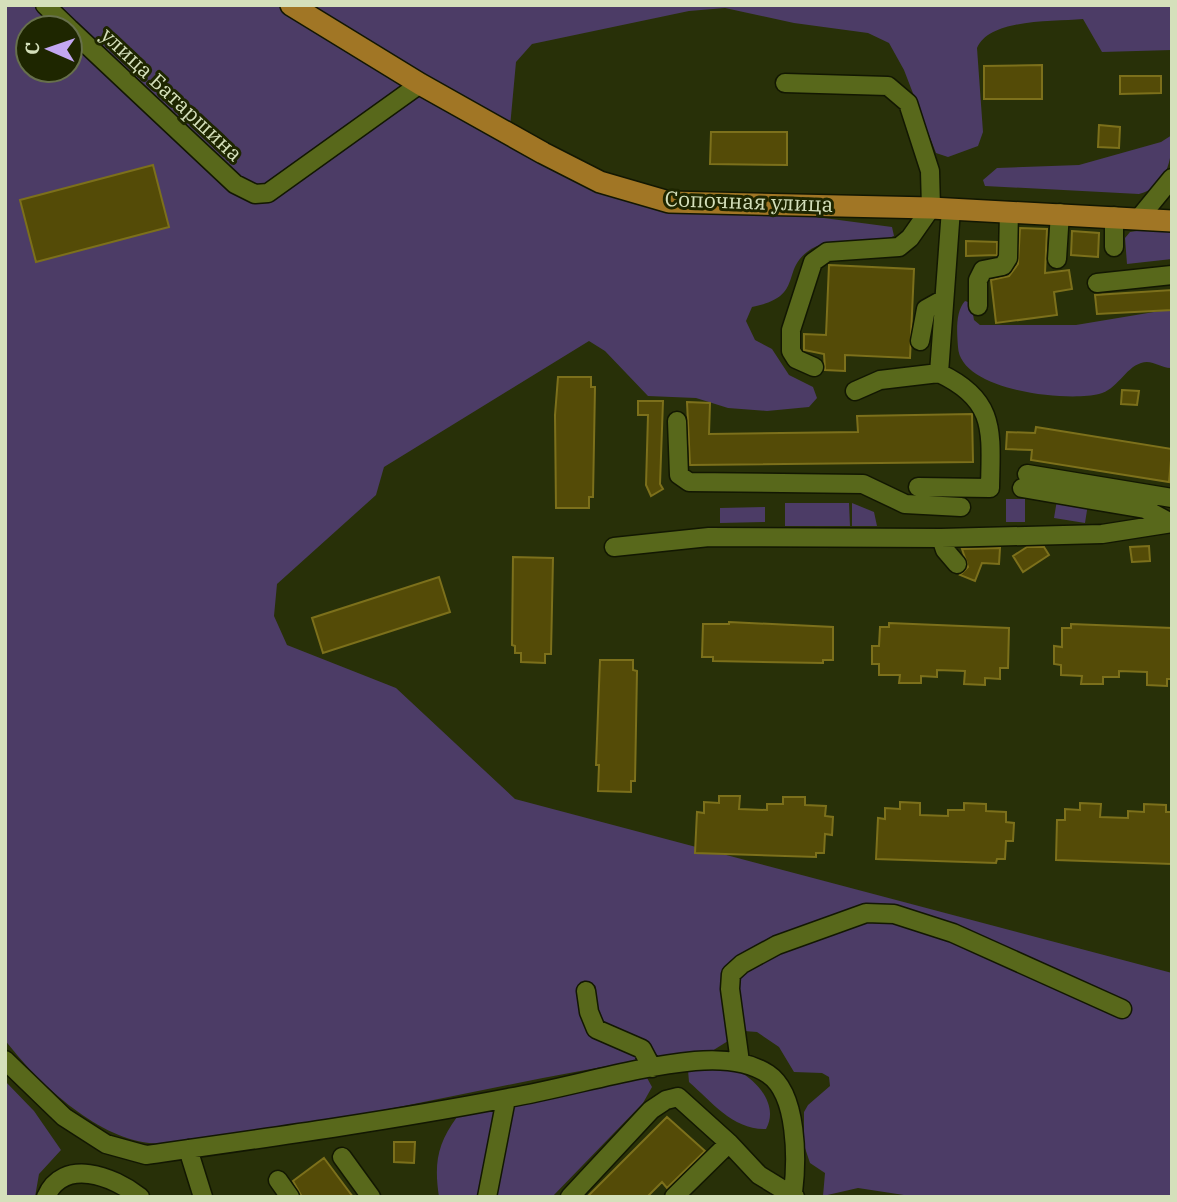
<svg xmlns="http://www.w3.org/2000/svg" width="1177" height="1202" font-family="'IBM Plex Serif',serif">
	<style>
		.green { fill: #4c3c66; fill-rule: evenodd }
		.building { fill: #544b07; stroke: #7c701b; stroke-width: 2 }
		.lines { fill: none; stroke-linecap: round; stroke-linejoin: round }
		.minor-casing { stroke: #121702; stroke-width: 21 }
		.major-casing { stroke: #121702; stroke-width: 24 }
		.minor { stroke: #58681b; stroke-width: 18 }
		.major { stroke: #a17625; stroke-width: 21 }
		.labels { text-anchor: middle; dominant-baseline: central; stroke-width: 6; stroke-linejoin: round; paint-order: stroke }
		.street-label { font-size: 21px; fill: #d5e0bb; stroke: #1e2600 }
	</style>
	<rect width="100%" height="100%" fill="#283008"/>
	<path class="green" d="M5 5H1172V50L1102 52 1083 19C1053 22 990 18 977 48L983 132 978 146 948 157 936 153 904 70 889 43 868 33 794 23 725 8 689 11 532 44 516 62 510 127 514 137 541 164 605 192 680 214 786 213 892 227 894 236C868 248 831 233 807 252 781 272 804 297 752 307L746 321 755 340 772 349 789 375 813 387 817 398 809 407 767 411 728 408 696 398 648 396 605 351 589 341 384 467 376 495 277 584 274 616 287 645 396 688 515 799 1172 973V1197H917L858 1188 823 1196 825 1173 810 1163 804 1145V1112L808 1105 830 1086 829 1077 822 1073 794 1072 779 1047 757 1032 744 1031 712 1051 659 1057 639 1039 603 1029 597 1022 586 981 582 986 590 1030C605 1044 625 1043 642 1055V1060C527 1079 413 1106 297 1126 250 1134 197 1149 149 1143 95 1137 36 1081 5 1040ZM28 28H70V70H28Z
		M1172 135C1172 160 1167 187 1139 194L985 186 983 180 997 168 1079 165 1161 142Z
		M1143 230 1172 232V259L1127 264 1125 238 1130 232Z
		M965 301 971 303 974 320 980 325H1076L1172 309V368C1161 369 1153 359 1141 363 1125 368 1117 390 1099 394 1067 402 960 391 958 347 957 333 955 312 965 301Z
		M1006 499H1025V522H1006Z
		M1057 500 1088 504 1085 523 1054 518Z
		M785 503H849L850 526H785Z
		M852 503 874 512 877 526H852Z
		M765 507V522L720 523V508Z
		M693 1066C706 1067 726 1065 738 1071 758 1081 779 1106 766 1129 733 1130 712 1102 689 1082L688 1070Z
		M646 1076 652 1087 643 1103 552 1197H439C434 1164 437 1144 457 1117Z
		M5 1081 34 1111 61 1150 39 1174 35 1197H5Z"/>
	<path class="building" d="M1042 65V99H984V66Z
		M1120 76H1161V93L1120 94Z
		M1099 125 1120 127 1119 148 1098 147Z
		M711 132H787V165L710 164Z
		M153 165 169 227 36 262 20 200Z
		M1020 228 1047 229 1045 273 1069 270 1072 289 1054 292 1057 315 996 323 991 280 1009 276 1018 264Z
		M1072 231 1099 233 1098 257 1071 255Z
		M966 241 997 242V255L966 256Z
		M829 265 914 269 910 358 845 355V371L825 370 824 354 804 350V334L826 335Z
		M1172 290V310L1097 314 1095 295Z
		M558 377H591V387H595L593 497H589V508H556L555 415Z
		M1122 390 1139 391 1137 405 1121 404Z
		M638 401H663L660 484 663 489 651 496 646 485 648 415H638Z
		M687 402 710 403 709 434 858 432 857 416 972 414 973 462 690 465Z
		M1036 427 1172 449 1169 482 1031 460 1032 450 1006 449 1007 432 1035 433Z
		M1149 546 1150 561 1132 562 1130 547Z
		M1044 547 1049 555 1023 572 1013 556 1027 547Z
		M1000 548 999 564 982 563 975 581 960 575 968 567 962 549Z
		M513 557 553 558 551 654H545V663L521 662V653H515V646L512 645Z
		M439 577 450 612 323 653 312 618Z
		M729 622 833 627V660H823V663L713 661V657H702L703 624H729Z
		M889 623 1009 628 1008 668H1000V679L985 678V685L964 684 965 671 937 670V677L921 676V683H899L900 675H879V664H872V646H879L880 627H889Z
		M1071 624 1172 628V679H1167V686L1147 685V672L1119 671V677H1103V684H1081L1082 676 1061 675V665L1054 664V646L1062 647V628H1071Z
		M600 660H633V670L637 671 635 781H631V792L598 791 599 765H596Z
		M719 796H740L739 809 767 810V804H783V797H805V805L826 806 825 816 833 817 832 835 825 834 824 853H816V857L695 853 697 812 704 813V802L719 803Z
		M900 802 920 803V815L948 816V810H964V803L986 804V811L1006 812V822L1014 823 1013 841H1006L1005 859H997L996 863 876 859 878 818 885 819V808L900 809Z
		M1080 803 1101 804 1100 817 1128 818V811L1144 812V804L1166 805V812H1172V864L1056 860 1057 820H1065V809L1080 810Z
		M667 1117 705 1151 667 1188 662 1182 647 1197H587Z
		M394 1142H415L414 1163 394 1162Z
		M324 1158 353 1197H302L293 1181Z"/>
	<g class="lines">
		<g class="minor-casing">
			<path id="minor" d="M45 5 69 28
				M70 29 235 184 255 194 268 193 420 84
				M785 83 888 86 908 103 930 171 931 208 910 238 899 247 827 252 813 262 791 330V351L796 359 814 367
				M1114 216V247
				M1140 217 1172 178
				M1057 259 1060 213
				M1097 283 1172 275
				M978 306V280L983 270 1003 266 1008 258 1009 211
				M920 341 926 309 944 299
				M855 391 880 380 939 373
				M677 421 679 475 689 482 863 484 905 504 961 507
				M1027 474 1172 498
				M918 487 990 488C991 432 997 400 939 373L951 209
				M1022 488 1145 509 1171 523
				M941 538 945 550 957 564
				M614 547 709 537 941 538 1102 534 1172 523
				M586 991 589 1012 596 1029 642 1049 652 1068
				M5 1060 64 1117 106 1144 146 1155C266 1138 388 1121 508 1098 571 1087 632 1067 695 1061 719 1059 747 1060 768 1074 798 1094 797 1161 793 1193
				M740 1062 730 989 731 974 742 964 777 945 866 913 894 914 953 933 1122 1009
				M188 1149 203 1197
				M342 1157 371 1197
				M278 1180 290 1197
				M46 1197C63 1157 113 1176 140 1197
				M487 1197 506 1099
				M570 1197 651 1110 666 1100 678 1097 729 1143 759 1175 795 1197
				M674 1197 729 1143"/>
		</g>
		<g class="major-casing">
			<path id="major" d="M291 5 420 84 543 153 600 182 669 202 931 208 1172 221"/>
		</g>
		<use href="#minor" class="minor"/>
		<use href="#major" class="major"/>
	</g>
	<g class="labels">
		<g class="street-label">
			<text transform="translate(172 94) rotate(43)">улица Батаршина</text>
			<text transform="translate(749 201) rotate(2)">Сопочная улица</text>
		</g>
	</g>
	<rect width="1177" height="1202" fill="none" stroke="#d5e0bb" stroke-width="14"/>
	<g transform="translate(49 49) rotate(272)"><circle r="33" fill="#1e2600" stroke="#67704b" stroke-width="2"/>
	<path d="M0-5L12 26L0 18L-12 26Z" fill="#c3a7f2"/>
	<text y="-10" font-size="19" font-weight="bold" text-anchor="middle" fill="#d5e0bb">С</text>
	</g>
</svg>
